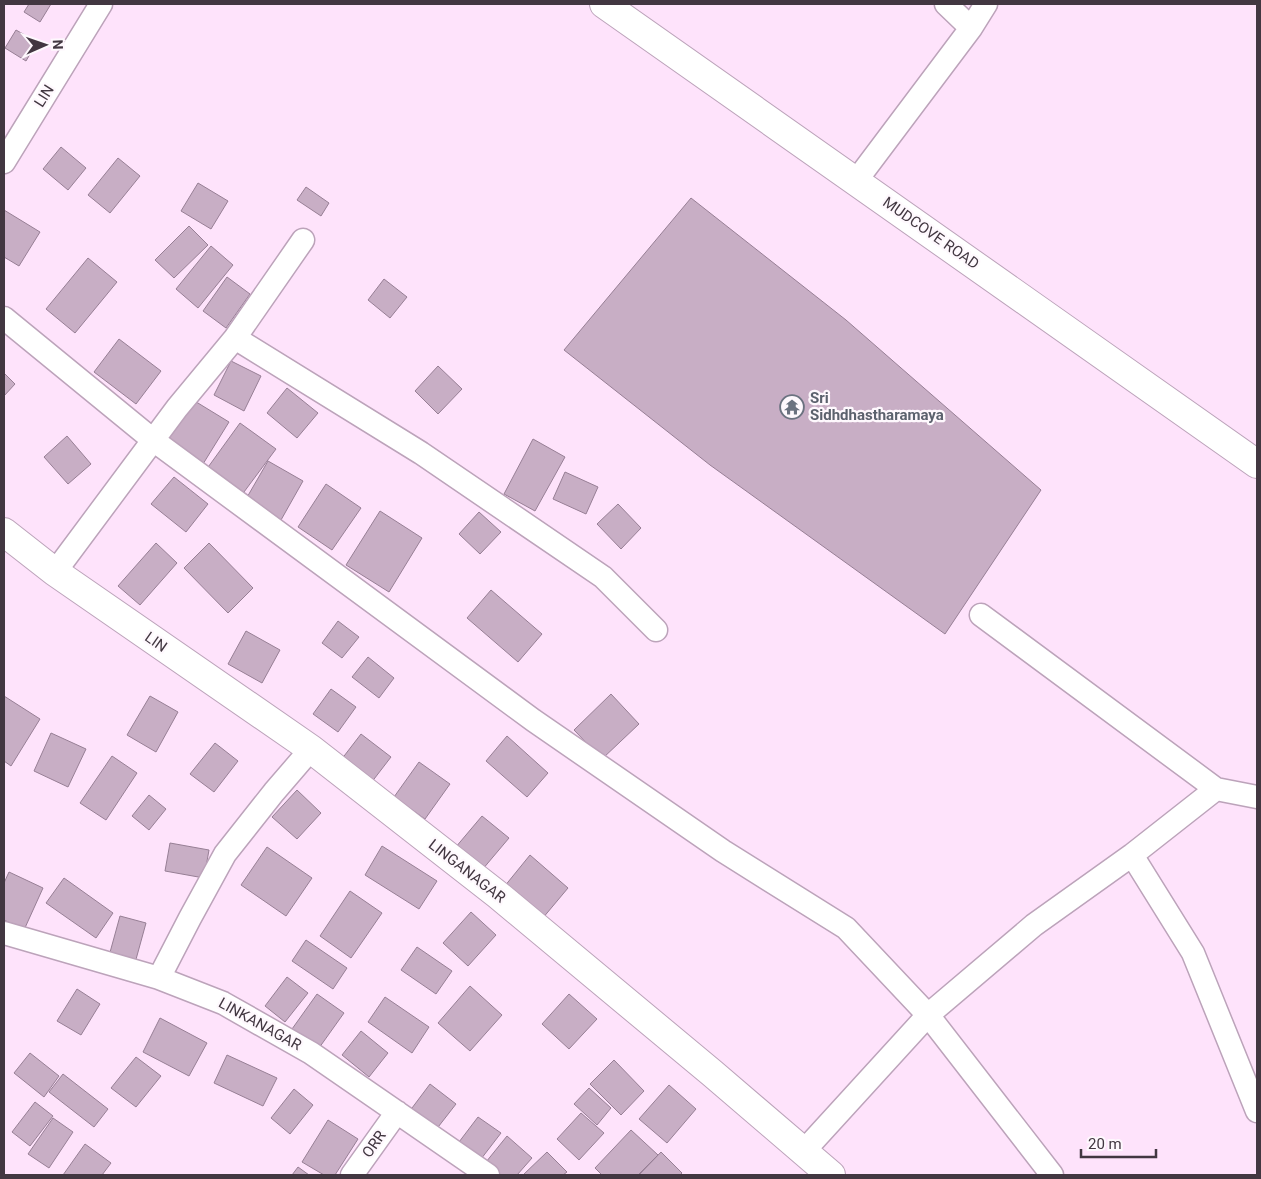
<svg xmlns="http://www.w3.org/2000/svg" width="1261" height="1179" font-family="Roboto,sans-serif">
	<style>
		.building { fill: #c8aec5; stroke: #977f95 }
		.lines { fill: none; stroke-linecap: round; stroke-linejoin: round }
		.minor-casing { stroke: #bca3ba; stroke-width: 25 }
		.tertiary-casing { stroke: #bca3ba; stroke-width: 30 }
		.minor { stroke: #fff; stroke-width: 22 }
		.tertiary { stroke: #fff; stroke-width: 28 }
		.labels { text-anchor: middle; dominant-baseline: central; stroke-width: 4.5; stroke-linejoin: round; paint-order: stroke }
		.street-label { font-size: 15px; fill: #423741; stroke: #fef8fd }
		.worship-label { font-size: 15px; font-weight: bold; fill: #5b616d; stroke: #fef8fd; text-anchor: start }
	</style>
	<rect width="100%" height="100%" fill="#fee3fb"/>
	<path class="building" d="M29 4H51L40 22 24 12Z
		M16 30 37 42 26 61 5 48Z
		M61 147 86 168 68 190 43 169Z
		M118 158 140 176 110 213 88 195Z
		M198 183 228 201 211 229 181 211Z
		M306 187 329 203 321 216 297 200Z
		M691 198 846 320 1041 490 945 634 710 465 564 350Z
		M4 210 40 232 19 266 4 257Z
		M189 226 208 245 174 278 155 260Z
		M211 246 233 265 198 308 176 289Z
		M88 258 117 282 75 333 46 309Z
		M227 277 250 294 226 328 203 311Z
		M384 279 407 297 390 318 368 300Z
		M119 339 161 371 136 404 94 372Z
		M231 361 261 376 244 411 214 395Z
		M438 366 462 389 438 414 415 391Z
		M4 373 15 384 4 396Z
		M287 388 318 413 297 438 267 413Z
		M193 400 229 422 203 464 167 442Z
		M240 423 276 449 241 496 206 470Z
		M67 436 91 464 68 484 44 457Z
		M533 439 565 457 535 511 504 494Z
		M268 461 303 481 281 520 246 499Z
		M565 472 598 487 586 514 553 499Z
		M174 477 208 504 186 532 151 504Z
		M326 484 361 508 332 550 298 527Z
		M618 504 641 528 621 549 597 524Z
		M380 511 422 538 389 592 346 565Z
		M479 512 501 532 480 554 459 534Z
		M156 543 177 563 140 605 118 586Z
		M209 543 253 588 228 613 184 568Z
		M491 590 542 634 518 662 467 618Z
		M338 621 359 637 342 658 322 643Z
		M246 631 280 650 262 683 228 664Z
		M368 657 394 678 379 698 352 677Z
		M331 689 356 707 338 732 313 714Z
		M611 694 639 724 602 759 574 730Z
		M4 696 40 719 11 766 4 761Z
		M150 696 178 712 156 752 127 735Z
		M51 733 86 749 68 787 34 771Z
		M361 734 391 757 371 783 341 760Z
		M507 736 548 773 527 797 486 761Z
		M215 743 238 761 214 792 190 774Z
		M112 756 137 773 106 820 80 803Z
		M419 762 450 784 425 819 394 797Z
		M297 790 321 813 297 839 272 817Z
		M149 795 166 809 149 830 132 816Z
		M482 816 509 838 482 870 455 848Z
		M170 843 209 850 204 878 165 871Z
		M382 846 437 881 419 909 365 875Z
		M267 847 312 878 286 916 241 885Z
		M530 855 568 888 542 919 504 887Z
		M9 872 43 888 24 930 4 920V883Z
		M64 878 113 913 96 938 46 903Z
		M350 891 382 913 351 958 320 936Z
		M471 912 496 935 468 966 443 943Z
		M120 916 146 923 135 963 109 956Z
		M306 940 347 968 333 989 292 961Z
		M417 947 452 971 436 994 401 970Z
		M287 977 308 993 285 1022 265 1006Z
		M470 986 502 1015 470 1051 438 1023Z
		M77 989 100 1004 81 1035 57 1021Z
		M317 994 344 1013 319 1048 292 1029Z
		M569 994 597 1019 569 1049 542 1024Z
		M385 997 429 1027 412 1053 368 1022Z
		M160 1018 207 1043 189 1076 143 1052Z
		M361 1031 388 1053 369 1077 342 1055Z
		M30 1053 59 1076 44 1097 14 1073Z
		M227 1055 277 1078 263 1106 214 1083Z
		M136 1057 161 1076 136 1107 111 1088Z
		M614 1060 644 1091 621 1115 590 1084Z
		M63 1074 108 1109 94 1127 49 1092Z
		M430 1084 456 1104 435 1131 409 1112Z
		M669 1085 696 1109 667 1143 639 1119Z
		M589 1088 611 1108 597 1125 574 1104Z
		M294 1089 313 1105 290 1134 271 1118Z
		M35 1102 53 1116 30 1146 12 1132Z
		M581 1113 604 1133 579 1160 557 1139Z
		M478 1117 501 1133 481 1159 459 1142Z
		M53 1118 73 1132 49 1168 28 1154Z
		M328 1120 358 1139 335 1175H324L302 1162Z
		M631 1130 658 1155 638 1175H602L595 1168Z
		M507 1136 532 1158 517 1175H501L486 1162Z
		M85 1144 111 1163 102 1175H63Z
		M547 1152 567 1172 563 1175H523Z
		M661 1152 682 1173 680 1175H639Z
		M298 1167 309 1175H292Z"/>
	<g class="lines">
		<g class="minor-casing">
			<path id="minor" d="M946 4 971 28
				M4 162 101 4
				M856 181 971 28 986 4
				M4 318 153 440 533 720 723 851 846 928 928 1015 1052 1175
				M235 338 303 240
				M55 572 177 408 235 338 421 453 603 577 656 630
				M981 615 1216 789 1257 797
				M1132 855 1193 953 1257 1111
				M4 933 159 978 223 1003 311 1053 488 1175
				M159 978 190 918 225 854 274 792 311 749
				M803 1152 928 1015 1034 925 1132 855 1216 789
				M352 1175 397 1112"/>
		</g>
		<g class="tertiary-casing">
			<path id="tertiary" d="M604 4 1257 464
				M4 532 55 572 311 749 498 895 712 1073 831 1175"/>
		</g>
		<use href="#minor" class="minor"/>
		<use href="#tertiary" class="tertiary"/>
	</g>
	<defs>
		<g id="temple-ring" transform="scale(1.25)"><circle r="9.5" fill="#fef8fd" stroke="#6b7280" stroke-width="1.5"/><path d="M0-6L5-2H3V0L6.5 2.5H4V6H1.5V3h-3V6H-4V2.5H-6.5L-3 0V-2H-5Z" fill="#6b7280"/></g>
	</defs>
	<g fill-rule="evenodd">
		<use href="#temple-ring" x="792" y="407"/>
	</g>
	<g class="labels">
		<g class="street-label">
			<text transform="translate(44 96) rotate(-58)">LIN</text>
			<text transform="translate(931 233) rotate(35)">MUDCOVE ROAD</text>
			<text transform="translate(156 642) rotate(35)">LIN</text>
			<text transform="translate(467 871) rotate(38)">LINGANAGAR</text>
			<text transform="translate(260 1024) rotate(29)">LINKANAGAR</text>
			<text transform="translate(374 1144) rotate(-55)">ORR</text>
		</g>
		<g class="worship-label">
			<text x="810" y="398">Sri<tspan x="810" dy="17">Sidhdhastharamaya</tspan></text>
		</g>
	</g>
	<rect width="1261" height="1179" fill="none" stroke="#423741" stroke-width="10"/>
	<g transform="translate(45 45) rotate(88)" stroke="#fef8fd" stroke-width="4" paint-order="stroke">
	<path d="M0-4L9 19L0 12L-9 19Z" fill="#423741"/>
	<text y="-8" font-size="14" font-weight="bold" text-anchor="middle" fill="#423741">N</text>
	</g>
	<path d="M1081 1149v8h75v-8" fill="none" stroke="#423741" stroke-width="2.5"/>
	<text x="1088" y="1149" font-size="15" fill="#423741" stroke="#fef8fd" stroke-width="4" paint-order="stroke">20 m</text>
</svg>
